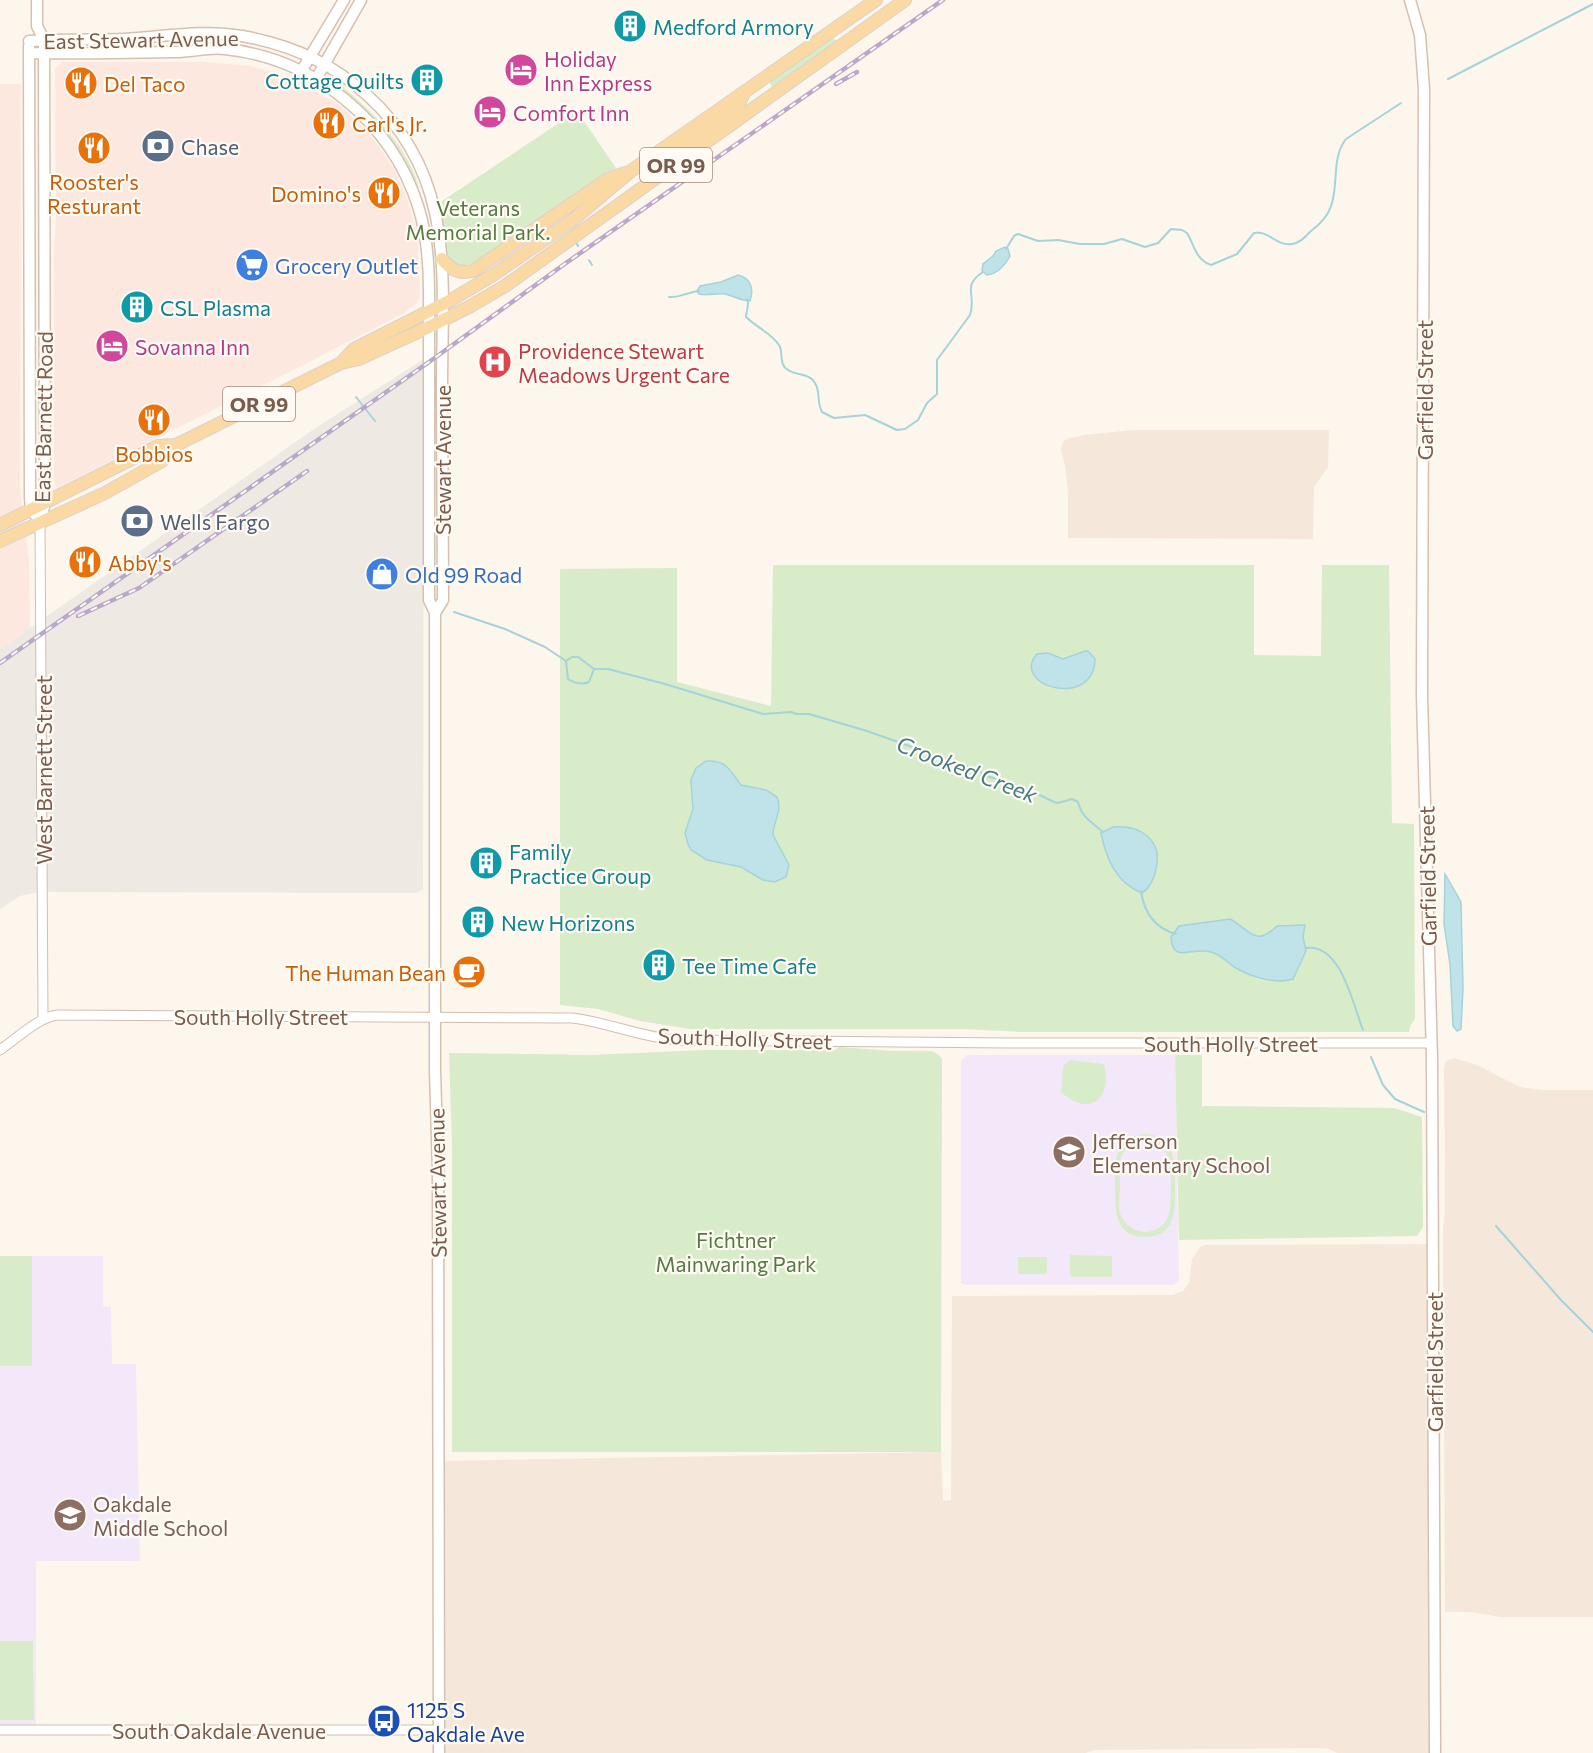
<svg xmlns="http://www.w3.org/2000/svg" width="1593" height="1753" font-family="Commissioner,sans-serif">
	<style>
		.residential { fill: #f5e8da }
		.commercial { fill: #fde8e0 }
		.industrial { fill: #efe9e4 }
		.education { fill: #f3e8fa }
		.green { fill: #d8ecc9; fill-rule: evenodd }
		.water { fill: #bfe3e8; stroke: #a5d3da; stroke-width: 1.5 }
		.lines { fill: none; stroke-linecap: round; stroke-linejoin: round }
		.stream { stroke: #a5d3da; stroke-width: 2 }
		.tertiary-casing { stroke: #d1beb0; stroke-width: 11 }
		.secondary-casing { stroke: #d6c0b0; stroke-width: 13 }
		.primary-casing { stroke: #dad1cd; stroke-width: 14 }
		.tertiary { stroke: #fff; stroke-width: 9 }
		.secondary { stroke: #fff; stroke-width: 10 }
		.primary { stroke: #fbd9a5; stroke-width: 12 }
		.rail-casing { stroke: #b9a8c9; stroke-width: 4.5 }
		.rail { stroke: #fffaf3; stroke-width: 2; stroke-dasharray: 7; stroke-linecap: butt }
		.labels { text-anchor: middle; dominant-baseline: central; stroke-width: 4.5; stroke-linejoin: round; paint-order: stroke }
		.shield { fill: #fffaf3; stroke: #a28b7f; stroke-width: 1.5 }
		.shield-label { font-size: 20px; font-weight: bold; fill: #7a5c4d }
		.culture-label { font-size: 21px; fill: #0d838f; stroke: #fffaf3; text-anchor: start }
		.street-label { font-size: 21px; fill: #7a5c4d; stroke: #fffaf3 }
		.hotel-label { font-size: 21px; fill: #b23c85; stroke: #fffaf3; text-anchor: start }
		.food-label { font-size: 21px; fill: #c56008; stroke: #fffaf3; text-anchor: start }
		.service-label { font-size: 21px; fill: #4e5e75; stroke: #fffaf3; text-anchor: start }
		.park-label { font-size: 21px; fill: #537a41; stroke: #fffaf3 }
		.shop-label { font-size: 21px; fill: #366cbe; stroke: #fffaf3; text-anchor: start }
		.health-label { font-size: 21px; fill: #be3a42; stroke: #fffaf3; text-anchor: start }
		.education-label { font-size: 21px; fill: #785e54; stroke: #fffaf3; text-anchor: start }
		.transit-label { font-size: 21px; fill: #164399; stroke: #fffaf3; text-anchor: start }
		.water-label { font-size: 22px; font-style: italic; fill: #437c86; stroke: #fffaf3 }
	</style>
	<rect width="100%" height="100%" fill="#fdf6ec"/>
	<path class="residential" d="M1132 430H1329L1328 467 1314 487 1313 539 1068 538V492L1065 466 1061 450 1063 442 1066 439 1084 435Z
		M1454 1058 1477 1065 1520 1087 1543 1090H1593V1617H1501L1469 1612H1445L1443 1234 1445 1208 1444 1068 1446 1061Z
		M1433 1244 1435 1753H1337L1329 1749 1317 1748 1096 1750 1085 1753H438L439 1461 941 1452 943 1501 951 1500 952 1296 1173 1295 1183 1291 1189 1283 1192 1259 1201 1246 1206 1245Z"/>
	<path class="commercial" d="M62 62H207L250 66 273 72 330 99 341 106 362 126 380 148 395 171 406 195 418 240 420 295 417 303 404 313 309 362 57 488 54 481V247L56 224 55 69Z
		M0 84H21L20 490 29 560 30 628 0 649Z"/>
	<path class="industrial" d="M424 359 423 889 417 893 39 892 20 896 0 909V649L317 427Z"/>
	<path class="education" d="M967 1055H1175L1179 1280 1174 1285H965L961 1283V1061Z
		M32 1256H103V1306L111 1307 112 1364H136L140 1561H36V1727H0V1366L32 1365Z"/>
	<path class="green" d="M831 38 839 41 773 88 769 82Z
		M339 84C371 109 409 148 419 188L347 95 337 85Z
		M577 111 616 168 477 263C473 263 466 266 462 265 437 261 439 224 436 205Z
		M773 565H1254V655L1321 656 1322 565H1389L1392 823 1414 824 1415 1019 1410 1026 1409 1032H1022L964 1029H690L640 1021 598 1009 560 1005V569L677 568V682L771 706Z
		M839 1047 893 1051H932L939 1055 942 1059 941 1452H452V1146L449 1053 592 1055 704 1050H835Z
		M1175 1055H1202V1106L1394 1108 1422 1117 1423 1227 1417 1236 1179 1240Z
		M1070 1060 1104 1064C1113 1099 1090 1118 1061 1092L1063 1066Z
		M1145 1134C1176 1136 1175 1161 1175 1185 1175 1208 1177 1237 1145 1237 1114 1237 1115 1209 1115 1186 1115 1161 1113 1138 1145 1134ZM1146 1139C1179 1144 1170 1185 1170 1209 1169 1219 1163 1227 1154 1230 1141 1236 1124 1227 1120 1213 1118 1205 1120 1194 1120 1185 1120 1175 1117 1162 1123 1153 1127 1144 1136 1140 1146 1139Z
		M1070 1255 1112 1256V1277H1072L1070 1274Z
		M0 1256H32V1366H0Z
		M1018 1257H1047V1274H1018Z
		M0 1641H33L34 1720H0Z"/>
	<path class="water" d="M1005 247 1008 249 1010 256C1005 265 998 274 987 275L982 271 983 264 993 256 996 251Z
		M738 275C751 278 754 289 750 301 741 301 734 296 725 294 716 293 708 296 699 294L697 291 700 286 721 282Z
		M1085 651H1088L1095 659C1094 710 1009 686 1037 654L1048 653 1063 659Z
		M706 761C728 760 730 771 741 785L766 790 777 797C783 812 773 820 773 835L789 865 786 877 775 882 763 880 741 867 707 860 691 850 688 844 685 833 693 809 691 780 696 768Z
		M1113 827C1140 825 1163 839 1156 869 1154 879 1150 888 1142 893 1116 883 1106 858 1101 833Z
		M1445 874 1461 902 1463 988 1461 1029 1457 1031 1453 1026 1450 964 1444 924Z
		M1230 919C1249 929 1255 948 1277 926L1305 925 1303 937 1306 951 1293 979C1276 985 1249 976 1234 967 1227 962 1220 954 1211 952 1194 946 1172 965 1171 937L1179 926Z"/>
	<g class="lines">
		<path class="stream" d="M1448 79 1593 4
			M577 244 578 246
			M1006 249 1014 236 1018 234 1038 241 1058 240 1080 244H1104L1122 239 1145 247 1158 243 1171 229 1182 230 1187 233C1195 246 1195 259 1211 265L1237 254 1254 233C1269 230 1277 247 1292 244 1300 243 1305 237 1311 231 1319 225 1328 216 1331 206 1339 185 1331 158 1346 139L1401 103
			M589 260 592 265
			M669 297C679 298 688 292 699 291
			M747 299C750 304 746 311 746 317 756 327 771 333 779 345 784 353 778 364 788 370 797 376 810 372 816 385 820 393 817 403 822 412L834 418 865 415 897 430 905 429 918 420 927 403 937 394V360L970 315C977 295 961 286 983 272
			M356 397 375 421
			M454 612 505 629 545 647 566 661 572 657H578L594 669H608L665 684 763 714 791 712 797 714H809L867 731 977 770 987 776 1027 789 1054 802 1058 803 1072 799 1078 802C1082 818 1092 822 1103 832
			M566 661 568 679C574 683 581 685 589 682L594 669
			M1141 891C1144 912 1154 928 1176 934
			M1306 948C1341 943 1353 1005 1363 1030
			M1371 1057 1383 1085 1395 1099 1424 1112
			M1496 1226 1561 1300 1593 1332"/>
		<g class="tertiary-casing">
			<path id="tertiary" d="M40 523 43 1018
				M0 1050C16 1039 40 1016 58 1015L572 1018C607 1022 640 1037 676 1040L1009 1043H1431
				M0 1730H439"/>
		</g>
		<g class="secondary-casing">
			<path id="secondary" d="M37 0V26L44 40 45 503 40 523
				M1410 0 1420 35 1424 89 1422 695 1432 1058 1435 1753
				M29 41C61 39 93 40 124 39 163 37 203 29 242 36 289 44 332 63 367 95 457 176 442 277 442 386 442 458 443 529 443 600L435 613
				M29 46 30 497 31 509 35 515
				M29 53C78 54 126 53 175 52 192 52 208 47 225 49 313 58 391 121 418 206 427 234 429 262 429 291V600L435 613V1071L438 1170 439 1753
				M302 70 344 0
				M316 79 361 0"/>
		</g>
		<g class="primary-casing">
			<path id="primary" d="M648 180 660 164 736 110 745 91
				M442 259C451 270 459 274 473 271L608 179 625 173
				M341 363 354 349 451 300 493 275 573 220 631 171 876 0
				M0 525 158 446 176 445
				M0 541 105 493 162 461 176 445 341 363 359 359 429 327 469 307 505 286 905 0"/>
		</g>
		<use href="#tertiary" class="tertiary"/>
		<use href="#secondary" class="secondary"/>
		<use href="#primary" class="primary"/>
		<g class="rail-casing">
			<path id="rail" d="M836 84 857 72
				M78 616 139 588 307 471
				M0 663 429 362 566 263 943 0"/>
		</g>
		<use href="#rail" class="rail"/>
	</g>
	<defs>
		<g id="building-disc" transform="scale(1.725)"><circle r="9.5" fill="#0f9aa8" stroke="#fffaf3"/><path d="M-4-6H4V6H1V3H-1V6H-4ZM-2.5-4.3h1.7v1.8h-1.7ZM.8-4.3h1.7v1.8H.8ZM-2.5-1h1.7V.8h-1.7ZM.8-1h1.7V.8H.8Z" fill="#fff"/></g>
		<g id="hotel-disc" transform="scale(1.725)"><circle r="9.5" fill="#d1479c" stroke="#fffaf3"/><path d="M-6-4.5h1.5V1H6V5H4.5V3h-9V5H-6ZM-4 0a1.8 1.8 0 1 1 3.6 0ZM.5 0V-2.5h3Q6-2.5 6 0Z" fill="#fff"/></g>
		<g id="restaurant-disc" transform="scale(1.725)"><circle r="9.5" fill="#e8710a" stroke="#fffaf3"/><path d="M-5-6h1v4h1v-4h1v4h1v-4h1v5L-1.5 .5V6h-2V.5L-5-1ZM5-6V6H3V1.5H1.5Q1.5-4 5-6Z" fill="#fff"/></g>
		<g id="bank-disc" transform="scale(1.725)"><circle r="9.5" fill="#5c6f8a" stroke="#fffaf3"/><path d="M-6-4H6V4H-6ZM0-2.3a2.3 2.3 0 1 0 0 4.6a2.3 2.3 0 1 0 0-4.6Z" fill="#fff"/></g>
		<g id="supermarket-disc" transform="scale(1.725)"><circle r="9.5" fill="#3f7fe0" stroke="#fffaf3"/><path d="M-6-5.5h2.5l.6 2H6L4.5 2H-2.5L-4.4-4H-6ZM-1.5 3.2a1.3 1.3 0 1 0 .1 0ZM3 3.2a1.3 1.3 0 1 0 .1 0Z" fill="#fff"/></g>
		<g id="hospital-disc" transform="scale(1.725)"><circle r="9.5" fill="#e0444e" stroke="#fffaf3"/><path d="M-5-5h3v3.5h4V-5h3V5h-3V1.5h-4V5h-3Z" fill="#fff"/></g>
		<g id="shop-disc" transform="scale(1.725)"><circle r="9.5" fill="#3f7fe0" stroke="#fffaf3"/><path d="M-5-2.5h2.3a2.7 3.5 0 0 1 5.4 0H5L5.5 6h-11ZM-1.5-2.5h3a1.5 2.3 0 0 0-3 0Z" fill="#fff"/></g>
		<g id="cafe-disc" transform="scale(1.725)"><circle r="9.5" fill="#e8710a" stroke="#fffaf3"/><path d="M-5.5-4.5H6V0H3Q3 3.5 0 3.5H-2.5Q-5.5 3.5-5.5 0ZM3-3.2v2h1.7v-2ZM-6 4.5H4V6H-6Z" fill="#fff"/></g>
		<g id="school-disc" transform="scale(1.725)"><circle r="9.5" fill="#8d6e63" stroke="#fffaf3"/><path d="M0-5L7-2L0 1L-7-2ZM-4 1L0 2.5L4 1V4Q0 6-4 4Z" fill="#fff"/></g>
		<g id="bus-disc" transform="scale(1.725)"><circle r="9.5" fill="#1a4fb4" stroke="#fffaf3"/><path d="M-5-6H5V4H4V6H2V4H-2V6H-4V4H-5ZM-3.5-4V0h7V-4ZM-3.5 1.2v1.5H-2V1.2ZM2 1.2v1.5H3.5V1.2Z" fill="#fff"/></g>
	</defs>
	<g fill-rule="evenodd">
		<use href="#building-disc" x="630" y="26"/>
		<use href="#hotel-disc" x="521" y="70"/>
		<use href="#building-disc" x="427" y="80"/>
		<use href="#restaurant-disc" x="81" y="83"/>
		<use href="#hotel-disc" x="490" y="112"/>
		<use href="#restaurant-disc" x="329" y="123"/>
		<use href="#bank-disc" x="158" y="146"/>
		<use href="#restaurant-disc" x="94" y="148"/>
		<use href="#restaurant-disc" x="384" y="193"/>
		<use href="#supermarket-disc" x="252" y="265"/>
		<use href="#building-disc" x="137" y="307"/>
		<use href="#hotel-disc" x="112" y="346"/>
		<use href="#hospital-disc" x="495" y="362"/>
		<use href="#restaurant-disc" x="154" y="420"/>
		<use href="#bank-disc" x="137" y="521"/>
		<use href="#restaurant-disc" x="85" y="562"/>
		<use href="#shop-disc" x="382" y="574"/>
		<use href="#building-disc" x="486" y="863"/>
		<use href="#building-disc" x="478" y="922"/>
		<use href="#building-disc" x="659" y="965"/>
		<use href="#cafe-disc" x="469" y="972"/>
		<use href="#school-disc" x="1069" y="1152"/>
		<use href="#school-disc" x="70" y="1515"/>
		<use href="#bus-disc" x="384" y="1721"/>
	</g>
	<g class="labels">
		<g class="shield">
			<rect x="640" y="148" width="72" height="34" rx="4.5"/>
			<rect x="223" y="387" width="72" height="34" rx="4.5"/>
		</g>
		<g class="shield-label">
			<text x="676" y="165">OR 99</text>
			<text x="259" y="404">OR 99</text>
		</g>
		<g class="culture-label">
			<text x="653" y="26">Medford Armory</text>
			<text x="404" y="80" text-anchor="end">Cottage Quilts</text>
			<text x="160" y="307">CSL Plasma</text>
			<text x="509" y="851">Family<tspan x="509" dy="24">Practice Group</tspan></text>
			<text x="501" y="922">New Horizons</text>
			<text x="682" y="965">Tee Time Cafe</text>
		</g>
		<g class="street-label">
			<text transform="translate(141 39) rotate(-1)">East Stewart Avenue</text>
			<text transform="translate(1424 390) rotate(-90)">Garfield Street</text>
			<text transform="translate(43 417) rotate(-89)">East Barnett Road</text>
			<text transform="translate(442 460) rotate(-90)">Stewart Avenue</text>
			<text transform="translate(43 770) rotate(-90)">West Barnett Street</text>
			<text transform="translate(1427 876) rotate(-91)">Garfield Street</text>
			<text x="261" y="1016">South Holly Street</text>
			<text transform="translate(745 1038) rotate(2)">South Holly Street</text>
			<text x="1231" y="1043">South Holly Street</text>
			<text transform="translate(437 1183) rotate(-91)">Stewart Avenue</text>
			<text transform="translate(1434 1362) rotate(-90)">Garfield Street</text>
			<text x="219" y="1730">South Oakdale Avenue</text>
		</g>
		<g class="hotel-label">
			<text x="544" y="58">Holiday<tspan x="544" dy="24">Inn Express</tspan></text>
			<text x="513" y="112">Comfort Inn</text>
			<text x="135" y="346">Sovanna Inn</text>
		</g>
		<g class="food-label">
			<text x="104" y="83">Del Taco</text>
			<text x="352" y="123">Carl's Jr.</text>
			<text x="94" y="181" text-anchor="middle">Rooster's<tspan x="94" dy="24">Resturant</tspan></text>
			<text x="361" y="193" text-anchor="end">Domino's</text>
			<text x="154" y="453" text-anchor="middle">Bobbios</text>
			<text x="108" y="562">Abby's</text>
			<text x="446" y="972" text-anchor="end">The Human Bean</text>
		</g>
		<g class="service-label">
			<text x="181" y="146">Chase</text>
			<text x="160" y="521">Wells Fargo</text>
		</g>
		<g class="park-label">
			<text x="478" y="207">Veterans<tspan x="478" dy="24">Memorial Park.</tspan></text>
			<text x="736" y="1239">Fichtner<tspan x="736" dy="24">Mainwaring Park</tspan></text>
		</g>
		<g class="shop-label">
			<text x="275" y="265">Grocery Outlet</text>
			<text x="405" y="574">Old 99 Road</text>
		</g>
		<g class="health-label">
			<text x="518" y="350">Providence Stewart<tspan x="518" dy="24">Meadows Urgent Care</tspan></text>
		</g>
		<g class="education-label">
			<text x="1092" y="1140">Jefferson<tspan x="1092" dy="24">Elementary School</tspan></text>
			<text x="93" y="1503">Oakdale<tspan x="93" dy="24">Middle School</tspan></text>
		</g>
		<g class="transit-label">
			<text x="407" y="1709">1125 S<tspan x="407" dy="24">Oakdale Ave</tspan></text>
		</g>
		<g class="water-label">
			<text transform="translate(967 769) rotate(21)">Crooked Creek</text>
		</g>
	</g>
</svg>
